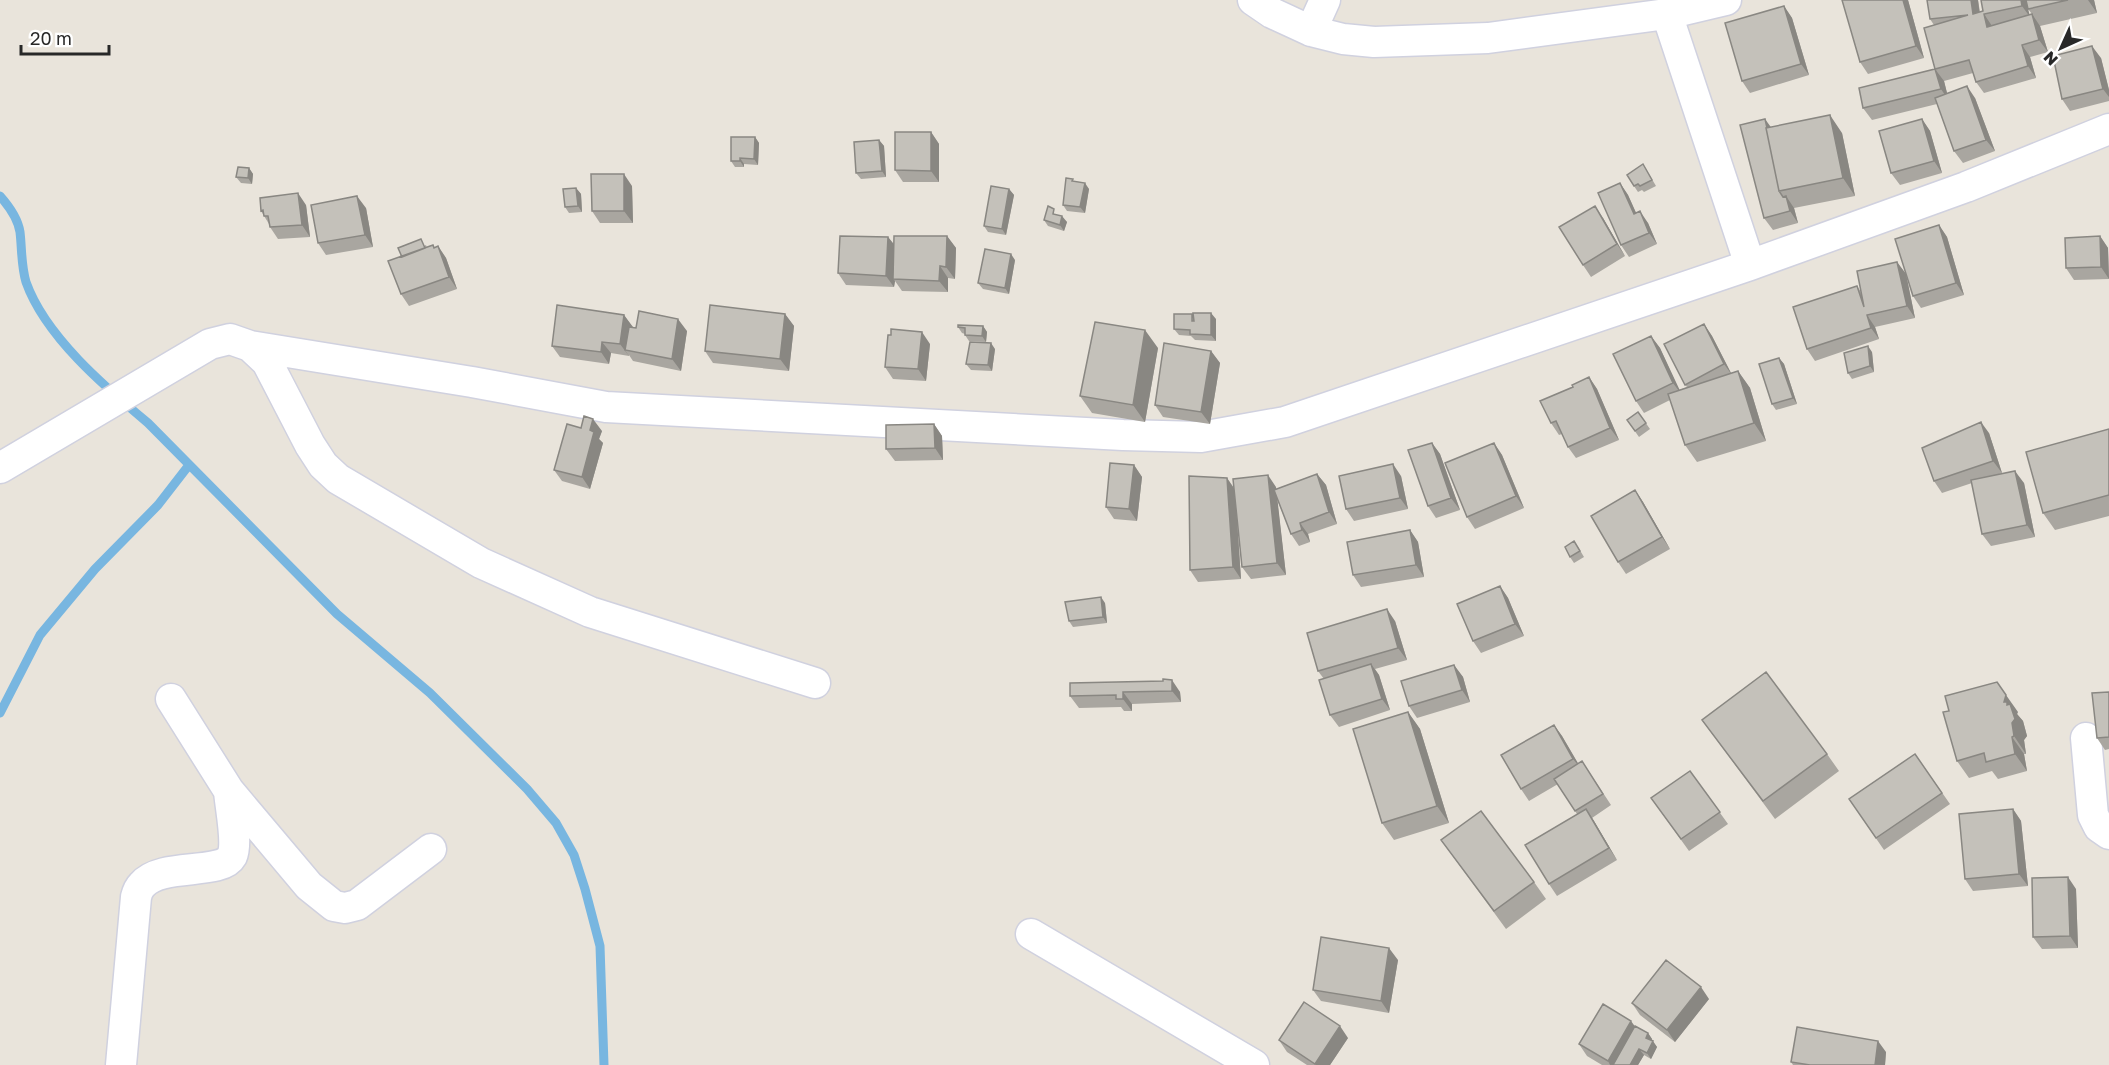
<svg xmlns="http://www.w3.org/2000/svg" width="2109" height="1065" font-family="'Golos Text',sans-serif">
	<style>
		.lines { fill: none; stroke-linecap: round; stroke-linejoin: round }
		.stream { stroke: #78b6e0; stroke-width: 9 }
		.street-casing { stroke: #d0d1df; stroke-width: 33 }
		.street { stroke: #fff; stroke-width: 30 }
		.wall { fill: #a9a6a0 }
		.shaded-wall { fill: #898782 }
		.building { fill: #c4c1ba; stroke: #898782; stroke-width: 1.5 }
	</style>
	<rect width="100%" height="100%" fill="#e9e4db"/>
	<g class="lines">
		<path class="stream" d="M0 196C8 205 18 219 20 232 22 249 21 265 26 282 45 336 105 387 148 423L337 614 430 693 527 789 556 823 574 855 585 889 600 946 604 1065
			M0 713 40 635 95 569 158 505 189 465"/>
		<g class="street-casing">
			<path id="street" d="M1253 0 1272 13 1311 31 1343 39 1374 42 1488 38 1667 14 1726 0
				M1667 14 1750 265
				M1311 31 1325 0
				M250 346 267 362 310 445 323 465 338 479 481 563 590 612 815 683
				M0 468 210 344 230 339 250 346 472 382 606 407 1123 435 1201 437 1285 422 1750 265 1966 187 2109 129
				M171 699 229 791 309 886 334 906 345 908 357 905 431 849
				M2086 738 2093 815 2099 827 2109 834
				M1031 934 1254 1065
				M121 1065 136 897C137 893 139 888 142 885 161 862 221 876 232 856 238 843 230 806 229 791"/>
		</g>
		<use href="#street" class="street"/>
	</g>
	<path class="wall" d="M1842 0H1908L1924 58 1868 74 1860 62Z
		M1927 0H1978L1980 12 2026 0 2029 15 2032 14 2028 9 2026 0H2094L2097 13 2040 26 2048 52 2030 57 2036 78 1984 93 1976 82 1973 73 1944 81 1947 93 1975 98 1995 151 1963 163 1954 151 1937 104 1872 120 1863 108 1935 69 1934 25 1930 19Z
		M1784 6 1792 18 1809 75 1750 93 1742 81Z
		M2101 58 2109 90V101L2070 111 2062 99Z
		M1922 119 1930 131 1942 173 1900 185 1891 173Z
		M1771 127 1842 133 1855 196 1794 208 1798 223 1773 230 1764 218Z
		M931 132 939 144V182H903L895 170Z
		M755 137 759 143 758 165 744 164V167H735L731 161Z
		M879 140 884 146 886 177 861 179 856 173Z
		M1643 164 1656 186 1644 192 1642 190 1638 192 1634 186Z
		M249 168 253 174 252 184 241 183 236 177Z
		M1075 181 1089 189 1085 213 1067 211 1063 205Z
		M1620 183 1628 195 1636 213 1648 223 1657 244 1629 257 1621 245Z
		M632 186 633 223H600L592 211Z
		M576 188 581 194 582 212 569 213 565 207Z
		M1009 189 1014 195 1006 235 988 232 984 226Z
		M306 205 310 237 278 239 270 227 269 224 261 211Z
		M366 208 373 247 326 255 318 243Z
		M1058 215 1067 222 1064 231 1048 226 1044 220Z
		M1603 218 1625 256 1591 277 1583 265Z
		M1939 225 1947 237 1964 295 1921 308 1913 296Z
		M947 236 956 248 955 279 948 278V292L902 291 895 281 894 287 846 285 838 273 888 237 894 245Z
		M2100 236 2108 248 2109 279 2074 280 2066 268Z
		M426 245 427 248 433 245 435 248 438 246 446 258 457 289 409 306 401 294 402 257Z
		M1015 260 1009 294 983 289 978 283Z
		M1897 262 1906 274 1915 318 1875 327 1879 339 1815 361 1807 349 1857 286 1861 292Z
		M785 314 794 326 789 371 713 363 705 351Z
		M624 315 633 328 687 331 681 371 633 361 629 355V356L611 353 609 364 560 357 552 346Z
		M1194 316 1216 319V341L1195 340 1191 336 1179 335 1174 329Z
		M1704 324 1712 336 1731 373 1738 371 1750 388 1766 441 1697 462 1685 445 1670 400 1644 413 1636 401 1651 336 1660 348 1679 390 1687 387 1685 385Z
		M983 326 987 332 986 342 969 341 965 335V334L962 333 958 327Z
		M930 344 926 381 893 379 885 367Z
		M1158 348 1145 422 1092 413 1080 396Z
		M995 349 992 371 971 370 966 364Z
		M1211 351 1220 363 1210 424 1163 417 1155 405Z
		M1872 352 1874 372 1852 379 1848 373Z
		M1779 358 1784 364 1797 404 1776 410 1772 404Z
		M1589 377 1597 389 1619 440 1576 458 1568 447 1562 434 1559 435 1551 423 1573 387Z
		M1638 412 1650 429 1639 437 1627 420Z
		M934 424 942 436 943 460 895 461 886 449Z
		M581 428 602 431 599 439 603 443 590 489 562 481 554 470Z
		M2109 429V516L2055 530 2043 513Z
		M1989 433 2002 473 1996 475 2024 483 2035 537 1991 546 1982 534 1972 483 1942 493 1934 481Z
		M1432 443 1440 454 1460 510 1436 518 1428 506Z
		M1494 443 1502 455 1524 508 1475 529 1467 517Z
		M1134 465 1142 477 1137 521 1114 519 1106 507Z
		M1317 474 1326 485 1337 524 1308 534 1310 542 1299 546 1291 534 1277 499 1286 575 1251 579 1242 567 1237 519 1241 579 1198 582 1190 570 1227 478 1234 488 1276 487V489Z
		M1401 476 1408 509 1354 521 1346 509Z
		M1635 490 1643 502 1670 549 1626 574 1618 562Z
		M1410 530 1418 542 1424 577 1361 587 1353 575Z
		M1578 547 1584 557 1574 563 1570 557Z
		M1500 586 1508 598 1524 636 1481 653 1473 641Z
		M1105 603 1107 623 1073 627 1069 621Z
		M1395 621 1407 660 1375 669 1379 675 1390 710 1339 727 1330 715 1324 679 1318 671Z
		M1454 665 1463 677 1470 702 1417 718 1409 706Z
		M1163 681 1180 692 1181 702 1132 704V711H1124L1121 707 1079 708 1070 696Z
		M2109 692V749L2105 750 2097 738Z
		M1408 712 1420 729 1449 823 1394 840 1382 823Z
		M2018 712 2017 714 2023 721 2027 736 2024 740 2026 754H2024L2027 771 1998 779 1992 771 1969 778 1957 761Z
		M1702 720 1827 754 1839 771 1775 819Z
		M1554 725 1562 736 1578 764 1582 761 1611 805 1592 818 1617 860 1557 896 1549 884 1577 814 1558 784 1529 801 1521 789Z
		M1915 754 1950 804 1884 850 1849 799Z
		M1690 771 1728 824 1689 851 1651 798Z
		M2013 809 2021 821 2028 886 1973 891 1965 879Z
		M1441 840 1534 882 1546 899 1506 929Z
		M2076 889 2078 948 2042 949 2033 937Z
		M1398 960 1389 1013 1321 1001 1313 990Z
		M1709 999 1675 1042 1640 1015 1632 1003Z
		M1635 1026 1648 1033 1652 1039V1041L1657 1047 1651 1059 1644 1055 1638 1065H1602L1587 1056 1579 1044Z
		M1348 1038 1330 1065H1307L1287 1052 1279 1040Z
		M1886 1052 1885 1065H1793L1791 1062Z"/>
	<path class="shaded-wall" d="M1903 0H1908L1924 58 1916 46Z
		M1971 0H1978L1981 25 1973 14Z
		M2021 0H2026L2030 17 2022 6Z
		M2088 0H2094L2097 13Z
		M1784 6 1792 18 1809 75 1801 64Z
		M1984 14 1992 26 1987 27Z
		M2032 14 2040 26 2048 52 2039 40Z
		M2022 45 2030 57 2036 78 2028 66Z
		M2092 46 2101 58 2109 90V97L2103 89Z
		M1935 69 1944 81 1949 101 1941 89Z
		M1967 86 1975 98 1995 151 1986 140Z
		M1830 115 1842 133 1855 196 1843 178Z
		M1765 119 1773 130 1781 191Z
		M1922 119 1930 131 1942 173 1934 161Z
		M931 132 939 144V182L931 171Z
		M755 137 759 143 758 165 754 159Z
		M879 140 884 146 886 177 882 171Z
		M740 158 744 164V167L740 161Z
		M249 168 253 174 252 184 248 178Z
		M624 174 632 186 633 223 624 211Z
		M1085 183 1089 189 1085 213 1080 207Z
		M1620 183 1628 195 1642 226 1634 214Z
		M576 188 581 194 582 212 578 206Z
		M1009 189 1014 195 1006 235 1002 229Z
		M298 193 306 205 310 237 302 225Z
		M357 196 366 208 373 247 365 235Z
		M1786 196 1794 208 1798 223 1790 211Z
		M1595 206 1603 218 1625 256 1617 244Z
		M1640 211 1648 223 1657 244 1649 233Z
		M1062 216 1067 222 1064 231 1060 225Z
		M1939 225 1947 237 1964 295 1956 283Z
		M947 236 956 248 955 279 946 267Z
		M2100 236 2108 248 2109 279 2101 267Z
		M888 237 897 248 893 279 895 281 894 287 886 276Z
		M438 246 446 258 457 289 449 277Z
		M1011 254 1015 260 1009 294 1005 288Z
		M1897 262 1906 274 1915 318 1907 306Z
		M940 266 948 278V292L939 281Z
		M1211 313 1216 319V341L1211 335Z
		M785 314 794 326 789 371 780 359Z
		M624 315 633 327 629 350H625L629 356 620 344Z
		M1867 315 1875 327 1879 339 1871 328Z
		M678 319 687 331 681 371 672 359Z
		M1704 324 1712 336 1732 375 1724 364Z
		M983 326 987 332 986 342 982 336Z
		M1145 330 1158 348 1145 422 1133 405Z
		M922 332 930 344 926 381 918 369Z
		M1651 336 1660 348 1682 395 1673 383Z
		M602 342 611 353 609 364 601 352Z
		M991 343 995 349 992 371 988 365Z
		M1868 346 1872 352 1874 372 1870 366Z
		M1211 351 1220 363 1210 424 1201 412Z
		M1779 358 1784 364 1797 404 1793 398Z
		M1738 371 1750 388 1766 441 1754 423Z
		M1589 377 1597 389 1619 440 1610 428Z
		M593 419 602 431 599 439 603 443 590 489 582 477 590 430Z
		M1981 422 1989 433 2002 473 1993 461Z
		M934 424 942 436 943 460 935 448Z
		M1432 443 1440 454 1460 510 1451 498Z
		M1494 443 1502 455 1524 508 1516 496Z
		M1393 464 1401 476 1408 509 1400 498Z
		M1134 465 1142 477 1137 521 1129 509Z
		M2015 471 2024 483 2035 537 2027 525Z
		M1317 474 1326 485 1337 524 1329 512Z
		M1268 475 1276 487 1286 575 1277 563Z
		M1227 478 1235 490 1241 579 1233 567Z
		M1635 490 1643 502 1670 549 1662 537Z
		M1300 523 1308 534 1310 542 1302 530Z
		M1410 530 1418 542 1424 577 1416 565Z
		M1500 586 1508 598 1524 636 1515 624Z
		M1101 597 1105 603 1107 623 1103 617Z
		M1387 609 1395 621 1407 660 1398 648Z
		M1371 664 1379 675 1390 710 1382 699Z
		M1454 665 1463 677 1470 702 1462 690Z
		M1172 680 1180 692 1181 702 1172 691Z
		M1123 692 1132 704V711L1123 699Z
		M2006 695 2018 712 2017 714 2023 721 2027 736 2024 740 2026 754 2014 736 2004 702Z
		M1408 712 1420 729 1449 823 1437 806Z
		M1554 725 1562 736 1582 770 1573 759Z
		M2012 737 2024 754 2027 771 2015 754Z
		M1586 809 1594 821 1617 860 1609 848Z
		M2013 809 2021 821 2028 886 2019 874Z
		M2068 877 2076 889 2078 948 2070 936Z
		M1389 948 1398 960 1389 1013 1381 1001Z
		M1701 987 1709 999 1675 1042 1667 1030Z
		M1631 1021 1639 1032 1621 1065H1610L1608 1061Z
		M1340 1026 1348 1038 1330 1065H1316L1315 1064Z
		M1648 1033 1652 1039 1650 1044 1646 1038Z
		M1653 1041 1657 1047 1651 1059 1647 1053Z
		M1878 1041 1886 1052 1885 1065H1875Z
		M1639 1049 1644 1055 1638 1065H1630Z"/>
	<path class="building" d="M1842 0H1903L1916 46 1860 62Z
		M1927 0H1971L1973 14 1983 11 1981 0H2021L2022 6 1984 14 1987 27 2032 14 2039 40 2022 45 2028 66 1976 82 1969 60 1935 69 1924 28 1968 15 1930 19Z
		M2026 0H2068L2028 9Z
		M1784 6 1801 64 1742 81 1725 23Z
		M2092 46 2103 89 2062 99 2053 56Z
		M1935 69 1941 89 1863 108 1859 88Z
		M1967 86 1986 140 1954 151 1935 98Z
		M1830 115 1843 178 1779 191 1766 128Z
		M1765 119 1767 128H1766L1779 191 1783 197 1786 196 1790 211 1764 218 1740 125Z
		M1922 119 1934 161 1891 173 1879 131Z
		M895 132H931V171L895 170Z
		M731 137H755L754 159 740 158V161H731Z
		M879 140 882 171 856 173 854 142Z
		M1643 164 1652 180 1640 186 1638 184 1634 186 1627 175Z
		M238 167 249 168 248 178 236 177Z
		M591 174H624V211H592Z
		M1066 178 1073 179 1072 181 1085 183 1080 207 1063 205Z
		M1620 183 1634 214 1640 211 1649 233 1621 245 1598 193Z
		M991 186 1009 189 1002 229 984 226Z
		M576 188 578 206 565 207 563 189Z
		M298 193 302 225 270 227 268 216H264L263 210 261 211 260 198Z
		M357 196 365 235 318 243 311 205Z
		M1048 206 1054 209 1053 214 1062 216 1060 225 1044 220Z
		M1595 206 1617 244 1583 265 1559 227Z
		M1939 225 1956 283 1913 296 1895 239Z
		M840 236 888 237 886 276 838 273Z
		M894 236H947L946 267 940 266 939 281 893 279Z
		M2100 236 2101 267 2066 268 2065 238Z
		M421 239 425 248 402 257 398 248Z
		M433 245 434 248 438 246 449 277 401 294 388 261Z
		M985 249 1011 254 1005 288 978 283Z
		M1897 262 1907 306 1867 315 1871 328 1807 349 1793 307 1857 286 1864 307 1857 271Z
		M557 305 624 315 620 344 602 342 601 352 552 346Z
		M710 305 785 314 780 359 705 351Z
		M639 311 678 319 672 359 625 350 629 327 636 328Z
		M1193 313H1211V335L1190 334V330L1174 329V314H1192V321H1194Z
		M1095 322 1145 330 1133 405 1080 396Z
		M1704 324 1724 364 1685 385 1664 344Z
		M958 325 983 326 982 336 965 335V328L958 327Z
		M891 329 922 332 918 369 885 367 888 335H891Z
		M1651 336 1673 383 1636 401 1613 354Z
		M970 342 991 343 988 365 966 364Z
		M1164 343 1211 351 1201 412 1155 405Z
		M1868 346 1870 366 1848 373 1844 353Z
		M1779 358 1793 398 1772 404 1759 364Z
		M1738 371 1754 423 1685 445 1668 394Z
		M1589 377 1610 428 1568 447 1556 421 1551 423 1540 401 1573 387 1572 385Z
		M1638 412 1646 423 1635 431 1627 420Z
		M584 416 593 419 590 430 594 432 582 477 554 470 567 424 581 428Z
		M1981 422 1993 461 1934 481 1922 448Z
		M934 424 935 448 886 449V425Z
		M2109 429V495L2043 513 2026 452Z
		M1432 443 1451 498 1428 506 1408 450Z
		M1494 443 1516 496 1467 517 1445 463Z
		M1110 463 1134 465 1129 509 1106 507Z
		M1393 464 1400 498 1346 509 1339 476Z
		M2015 471 2027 525 1982 534 1971 480Z
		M1317 474 1329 512 1300 523 1302 530 1291 534 1274 490Z
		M1268 475 1277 563 1242 567 1233 479Z
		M1189 476 1227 478 1233 567 1190 570Z
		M1635 490 1662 537 1618 562 1591 516Z
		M1410 530 1416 565 1353 575 1347 542Z
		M1574 541 1580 551 1570 557 1565 547Z
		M1500 586 1515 624 1473 641 1457 604Z
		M1101 597 1103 617 1069 621 1065 602Z
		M1387 609 1398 648 1318 671 1307 633Z
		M1371 664 1382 699 1330 715 1319 680Z
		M1454 665 1462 690 1409 706 1401 681Z
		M1766 672 1827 754 1763 801 1702 720Z
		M1163 679 1172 680V691L1123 692V699H1116V695L1070 696V683L1163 681Z
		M1997 682 2006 695 2004 702H2007V705L2010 704 2015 719 2012 723 2014 736 2012 737 2015 754 1986 762 1984 753 1957 761 1943 712 1949 711 1945 696Z
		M2109 692V737L2097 738 2092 693Z
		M1408 712 1437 806 1382 823 1353 729Z
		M1554 725 1573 759 1521 789 1501 755Z
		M1915 754 1942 793 1876 838 1849 799Z
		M1582 761 1603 794 1575 811 1554 779Z
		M1690 771 1720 812 1681 839 1651 798Z
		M1586 809 1609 848 1549 884 1525 845Z
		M2013 809 2019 874 1965 879 1959 814Z
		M1481 811 1534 882 1494 911 1441 840Z
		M2068 877 2070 936 2033 937 2032 878Z
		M1321 937 1389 948 1381 1001 1313 990Z
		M1666 960 1701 987 1667 1030 1632 1003Z
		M1304 1002 1340 1026 1315 1064 1279 1040Z
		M1603 1004 1631 1021 1608 1061 1579 1044Z
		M1635 1026 1648 1033 1646 1038 1653 1041 1647 1053 1639 1049 1630 1065H1613Z
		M1797 1027 1878 1041 1875 1065H1810L1791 1062Z"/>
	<g transform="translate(2061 48) rotate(225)" stroke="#ffffff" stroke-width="4.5" paint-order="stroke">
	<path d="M0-4.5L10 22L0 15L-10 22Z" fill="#282828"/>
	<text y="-9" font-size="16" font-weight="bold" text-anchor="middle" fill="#282828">N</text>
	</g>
	<path d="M21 45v9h88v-9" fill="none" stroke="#282828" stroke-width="3"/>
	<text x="30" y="45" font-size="18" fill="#282828" stroke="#ffffff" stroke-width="4.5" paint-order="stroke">20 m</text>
</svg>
